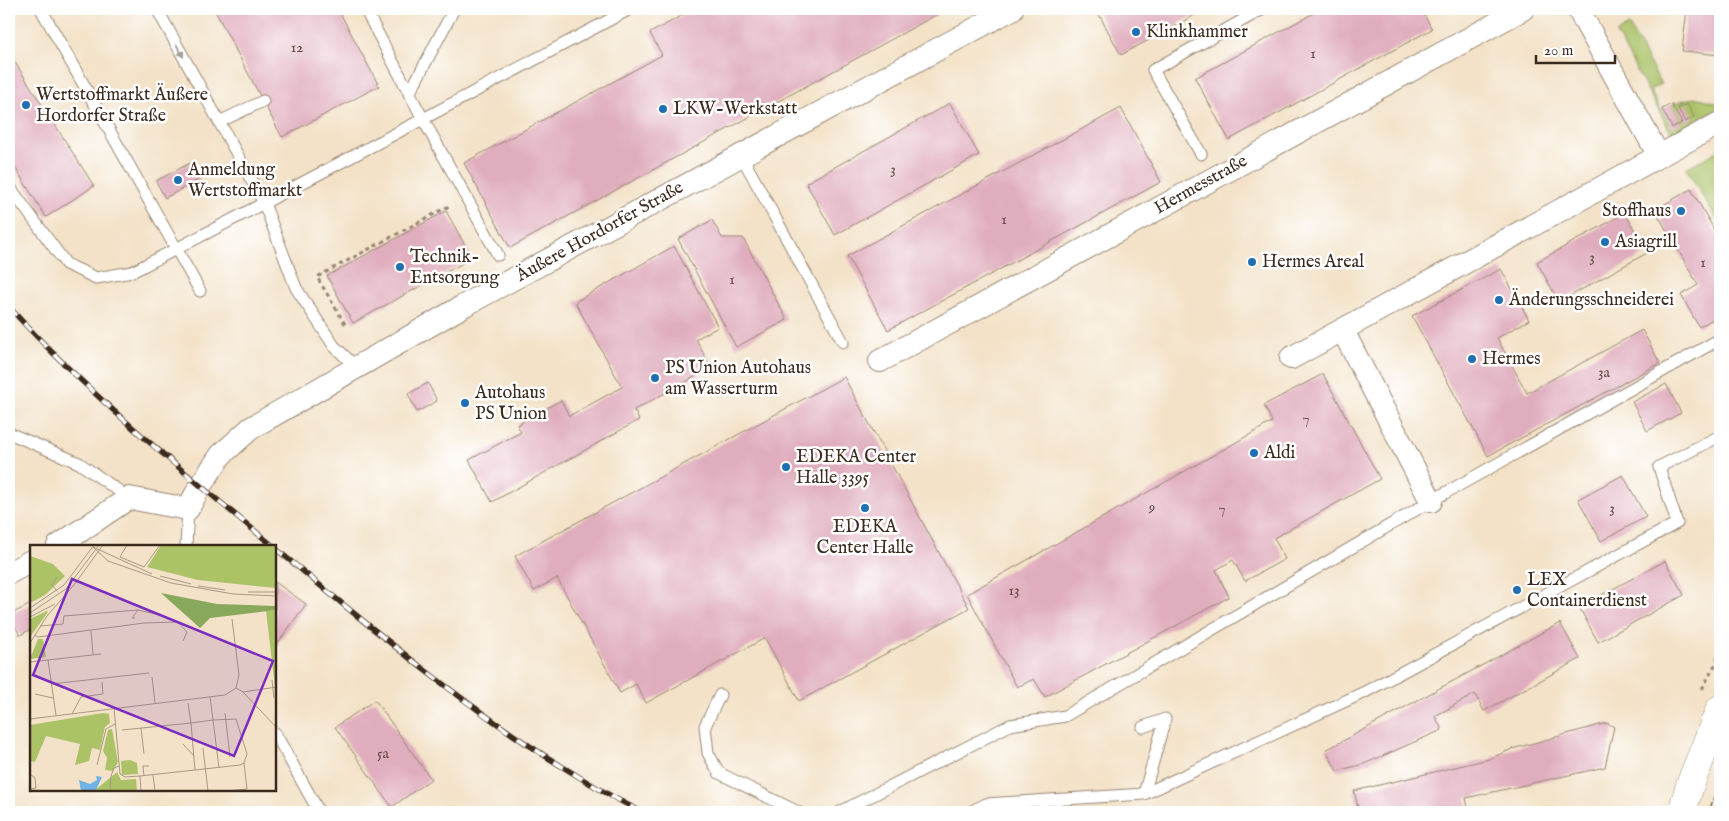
<svg xmlns="http://www.w3.org/2000/svg" width="1729" height="821" font-family="'IM FELL English',serif">
	<style>
		.green { fill: #abc267; stroke: #737642 }
		.building { fill: #e0adbe }
		.lines { fill: none; stroke-linecap: round; stroke-linejoin: round }
		.lane-casing { stroke: #978673; stroke-width: 13 }
		.street-casing { stroke: #978673; stroke-width: 24 }
		.primary-casing { stroke: #978673; stroke-width: 29 }
		.path { stroke: #978673; stroke-width: 3; stroke-dasharray: 4 4; stroke-linecap: butt }
		.lane { stroke: #fff; stroke-width: 11 }
		.street { stroke: #fff; stroke-width: 22 }
		.primary { stroke: #fff; stroke-width: 28 }
		.tram { stroke: #3b2a1e; stroke-width: 1 }
		.rail-casing { stroke: #3b2a1e; stroke-width: 5.5 }
		.rail { stroke: #fff; stroke-width: 4; stroke-dasharray: 11; stroke-linecap: butt }
		.oneway { fill: #a79f9a }
		.poi-dot { fill: #1f6fb2; stroke: #fff; stroke-width: 2 }
		.labels { text-anchor: middle; dominant-baseline: central; stroke-width: 5; stroke-linejoin: round; paint-order: stroke }
		.number-label { font-size: 15px; fill: #644b46 }
		.poi-label { font-size: 18px; fill: #3b2a1e; stroke: #fff; text-anchor: start }
		.street-label { font-size: 18px; fill: #3b2a1e; stroke: #fff }
		.inset-road { fill: none; stroke: #a99884; stroke-width: 1 }
		.view { fill: #7b2cbf; fill-opacity: 0.15; stroke: #7b2cbf; stroke-width: 2.5 }
		.inset-edge { fill: none; stroke: #3b2a1e; stroke-width: 2.5 }
	</style>
	<rect width="100%" height="100%" fill="#fff"/>
	<filter id="ink" filterUnits="userSpaceOnUse"><feTurbulence type="fractalNoise" baseFrequency=".02" numOctaves="2"/><feDisplacementMap in="SourceGraphic" scale="10" xChannelSelector="R" yChannelSelector="G"/><feConvolveMatrix kernelMatrix="1 2 1 2 8 2 1 2 1" color-interpolation-filters="sRGB"/></filter>
	<filter id="wash" filterUnits="userSpaceOnUse"><feTurbulence type="fractalNoise" baseFrequency=".0096" numOctaves="4" result="noise"/><feDisplacementMap in="SourceGraphic" scale="20" xChannelSelector="R" yChannelSelector="G"/><feGaussianBlur stdDeviation="1.12" result="paint"/><feColorMatrix in="noise" values="0 0 0 0 0 0 0 0 0 0 0 0 0 0 0 0 0 1.4 0 .05"/><feComposite in="paint" operator="in"/></filter>
	<g filter="url(#wash)">
		<rect width="100%" height="100%" fill="#f3e2c8"/>
		<path class="green" d="M1629 26 1661 84 1650 90 1661 110C1684 99 1694 93 1719 104L1720 107 1671 133 1616 33Z
			M1720 150V226L1686 168Z"/>
		<g id="blocks">
			<path class="building" d="M214 9H338L379 86 282 137Z
				M694 9H947L510 248 464 163 662 55 650 33Z
				M1096 9H1206L1121 55Z
				M1321 9H1421L1432 29 1229 140 1195 78Z
				M1687 9H1720V55L1682 51Z
				M9 53 94 186 46 217 9 158Z
				M950 103 979 155 835 235 806 183Z
				M1671 104 1682 123 1672 128 1662 109Z
				M1687 104 1694 117 1685 122 1678 108Z
				M1121 108 1161 182 888 330 847 256Z
				M192 162 200 179 165 198 156 181Z
				M1691 189 1720 240V315L1699 327 1681 295 1698 285 1655 210Z
				M446 211 472 258 353 323 327 276Z
				M1625 213 1647 253 1559 302 1537 262Z
				M712 220 722 238H743L787 320 736 347 678 239Z
				M674 246 718 327 696 339 711 368 634 410 639 420 492 502 469 460 521 432 517 425 561 400 569 416 622 387 575 302Z
				M1501 269 1529 320 1497 338 1527 393 1642 330 1660 363 1488 456 1412 316Z
				M1323 374 1380 479 1274 538 1285 559 1245 581 1233 560 1216 570 1229 597 1045 697 1034 679 1017 687 967 594 1272 422 1264 405Z
				M844 377 969 608 799 701 765 638 646 703 636 684 620 693 557 578 534 591 515 556Z
				M428 383 437 401 417 412 408 394Z
				M1666 384 1681 413 1647 431 1632 402Z
				M1623 475 1646 517 1601 541 1578 499Z
				M1665 561 1684 595 1598 642 1579 607Z
				M275 582 306 604 275 647Z
				M31 604V629L20 635 9 615Z
				M1560 623 1580 659 1484 711 1475 694 1435 716 1442 730 1364 764 1337 771 1326 750Z
				M375 700 431 779 392 807 335 727Z
				M1607 723 1614 727 1605 767 1466 798 1469 812H1359L1354 791 1489 759 1512 749Z"/>
		</g>
	</g>
	<g filter="url(#ink)">
		<use href="#blocks" fill-opacity="0" stroke="#978673" stroke-width="1"/>
		<g class="lines">
			<g class="lane-casing">
				<path id="lane" d="M41 9 200 291
					M409 94 454 9
					M219 122 263 101
					M1201 154 1153 70 1263 9
					M741 155 843 342
					M9 186 66 264 96 278 132 272 264 203 157 9
					M498 255 423 119 630 9
					M356 367 334 346 296 288 264 203 423 119 365 9
					M9 433 79 463 129 498
					M186 546 188 509
					M720 695 705 726 708 753 719 773 798 812
					M275 733 319 812
					M1144 794 1365 692 1677 523 1659 467 1720 436
					M840 812 1010 725 1065 716 1431 501 1720 339
					M970 812 986 804 1144 794 1165 719 1143 727"/>
			</g>
			<g class="street-casing">
				<path id="street" d="M1659 156 1720 123
					M1343 331 1431 501
					M1291 358 1659 156 1578 9
					M880 361 1523 9
					M58 546 129 498 188 509 200 486 221 455 251 428 465 305 1012 9
					M9 573 31 561"/>
			</g>
			<g class="primary-casing">
				<path id="primary" d="M1682 812 1690 785 1720 709"/>
			</g>
			<path class="path" d="M345 324 317 277 451 205
				M1702 689 1715 665 1720 652"/>
			<use href="#lane" class="lane"/>
			<use href="#street" class="street"/>
			<use href="#primary" class="primary"/>
			<path class="tram" d="M1709 812 1720 778"/>
			<g class="rail-casing">
				<path id="rail" d="M9 307C89 395 181 470 273 546
					M275 548C372 628 467 710 576 775 597 788 619 801 642 812"/>
			</g>
			<use href="#rail" class="rail"/>
		</g>
		<defs><path id="oneway-solid" d="M-6-.8H1V-3.2L6.5 0L1 3.2V.8H-6Z" transform="scale(1.25)"/></defs>
		<use class="oneway" href="#oneway-solid" transform="translate(180 51) rotate(61)"/>
	</g>
	<g class="poi-dot">
		<circle cx="1136" cy="32" r="5"/>
		<circle cx="26" cy="105" r="5"/>
		<circle cx="663" cy="109" r="5"/>
		<circle cx="178" cy="180" r="5"/>
		<circle cx="1681" cy="211" r="5"/>
		<circle cx="1605" cy="242" r="5"/>
		<circle cx="1252" cy="262" r="5"/>
		<circle cx="400" cy="267" r="5"/>
		<circle cx="1499" cy="300" r="5"/>
		<circle cx="1472" cy="359" r="5"/>
		<circle cx="655" cy="378" r="5"/>
		<circle cx="465" cy="403" r="5"/>
		<circle cx="1254" cy="453" r="5"/>
		<circle cx="786" cy="467" r="5"/>
		<circle cx="865" cy="508" r="5"/>
		<circle cx="1517" cy="590" r="5"/>
	</g>
	<g class="labels">
		<g class="number-label">
			<text x="297" y="47">12</text>
			<text x="1313" y="53">1</text>
			<text x="893" y="169">3</text>
			<text x="1004" y="219">1</text>
			<text x="1592" y="257">3</text>
			<text x="1703" y="262">1</text>
			<text x="732" y="279">1</text>
			<text x="1604" y="372">3a</text>
			<text x="1306" y="418">7</text>
			<text x="1152" y="507">9</text>
			<text x="1222" y="508">7</text>
			<text x="1612" y="508">3</text>
			<text x="1014" y="590">13</text>
			<text x="383" y="753">5a</text>
		</g>
		<g class="poi-label">
			<text x="1146" y="32">Klinkhammer</text>
			<text x="36" y="95">Wertstoffmarkt Äußere<tspan x="36" dy="21">Hordorfer Straße</tspan></text>
			<text x="673" y="109">LKW-Werkstatt</text>
			<text x="188" y="170">Anmeldung<tspan x="188" dy="21">Wertstoffmarkt</tspan></text>
			<text x="1671" y="211" text-anchor="end">Stoffhaus</text>
			<text x="1615" y="242">Asiagrill</text>
			<text x="410" y="257">Technik-<tspan x="410" dy="21">Entsorgung</tspan></text>
			<text x="1262" y="262">Hermes Areal</text>
			<text x="1509" y="300">Änderungsschneiderei</text>
			<text x="1482" y="359">Hermes</text>
			<text x="665" y="368">PS Union Autohaus<tspan x="665" dy="21">am Wasserturm</tspan></text>
			<text x="475" y="393">Autohaus<tspan x="475" dy="21">PS Union</tspan></text>
			<text x="1264" y="453">Aldi</text>
			<text x="796" y="457">EDEKA Center<tspan x="796" dy="21">Halle 3395</tspan></text>
			<text x="865" y="527" text-anchor="middle">EDEKA<tspan x="865" dy="21">Center Halle</tspan></text>
			<text x="1527" y="580">LEX<tspan x="1527" dy="21">Containerdienst</tspan></text>
		</g>
		<g class="street-label">
			<text transform="translate(1201 185) rotate(-29)">Hermesstraße</text>
			<text transform="translate(600 232) rotate(-29)">Äußere Hordorfer Straße</text>
		</g>
	</g>
	<g transform="translate(30 545)">
		<rect width="246" height="246" fill="#f3e2c8"/>
		<path d="M131 0H246V43L168 35 117 22ZM0 11 23 19 35 31 15 50 0 58ZM246 65 247 142H245L236 66ZM17 66 18 67 0 92V74ZM8 94H13L16 112 0 114ZM73 168 79 169 80 178 75 182 70 205 62 203 59 216 45 220 50 199 16 191 5 217 0 216V180ZM82 184 88 217 83 226 75 225 77 213 73 206 78 185ZM100 215 107 218 108 229 92 230 91 216ZM87 227 91 235 106 234 107 246H64Z" fill="#abc267"/>
		<path d="M131 48 187 59 246 61V65L180 73 170 83Z" fill="#88a85c"/>
		<path d="M66 231 72 232 66 245 51 246 49 235 60 239 67 235Z" fill="#6fb2e4"/>
		<path class="inset-road" d="M97 0 90 12 114 22 130 0M63 2 78 16 141 38 203 49 247 51M63 2 122 29M130 31 161 39M27 32 22 40 27 46M168 41 195 45M218 47H247M0 63 34 40 64 0M0 68 36 44 69 0M0 72 25 59M105 73H102L108 65 134 71M202 74 209 130 206 143M10 81 33 79 34 71 108 65M61 86 63 110M4 90 8 92 114 78 148 77 157 87 153 96M0 98 17 71 44 40 73 0M0 117 18 115M122 132 125 158M242 135 244 153M21 139 119 128M213 147 247 183M5 149 23 153M84 163 90 229 95 232 110 231 111 246M195 168 200 212M42 169 51 152 73 149 72 137M26 170 18 115 71 109M0 174 195 150 206 143 213 147 247 142M111 183 114 209M92 185 161 178 158 158M153 199 164 211M173 203 178 246M67 220 76 184 85 179M165 225 210 220 214 218 217 209 206 174 183 175 189 223M0 229 5 233 6 243 0 244M123 230 125 246M110 231 165 225 161 178 183 175 180 152M114 231 113 221H119M80 244 81 231 84 223 89 221M197 246 217 244 214 218"/>
		<path class="view" d="M42 34 243 116 204 211 3 130Z"/>
		<rect width="246" height="246" class="inset-edge"/>
	</g>
	<rect width="1729" height="821" fill="none" stroke="#fff" stroke-width="30"/>
	<path d="M1536 55v8h79v-8" fill="none" stroke="#3b2a1e" stroke-width="2.5"/>
	<text x="1544" y="55" font-size="15" fill="#3b2a1e" stroke="#ffffff" stroke-width="4" paint-order="stroke">20 m</text>
</svg>
